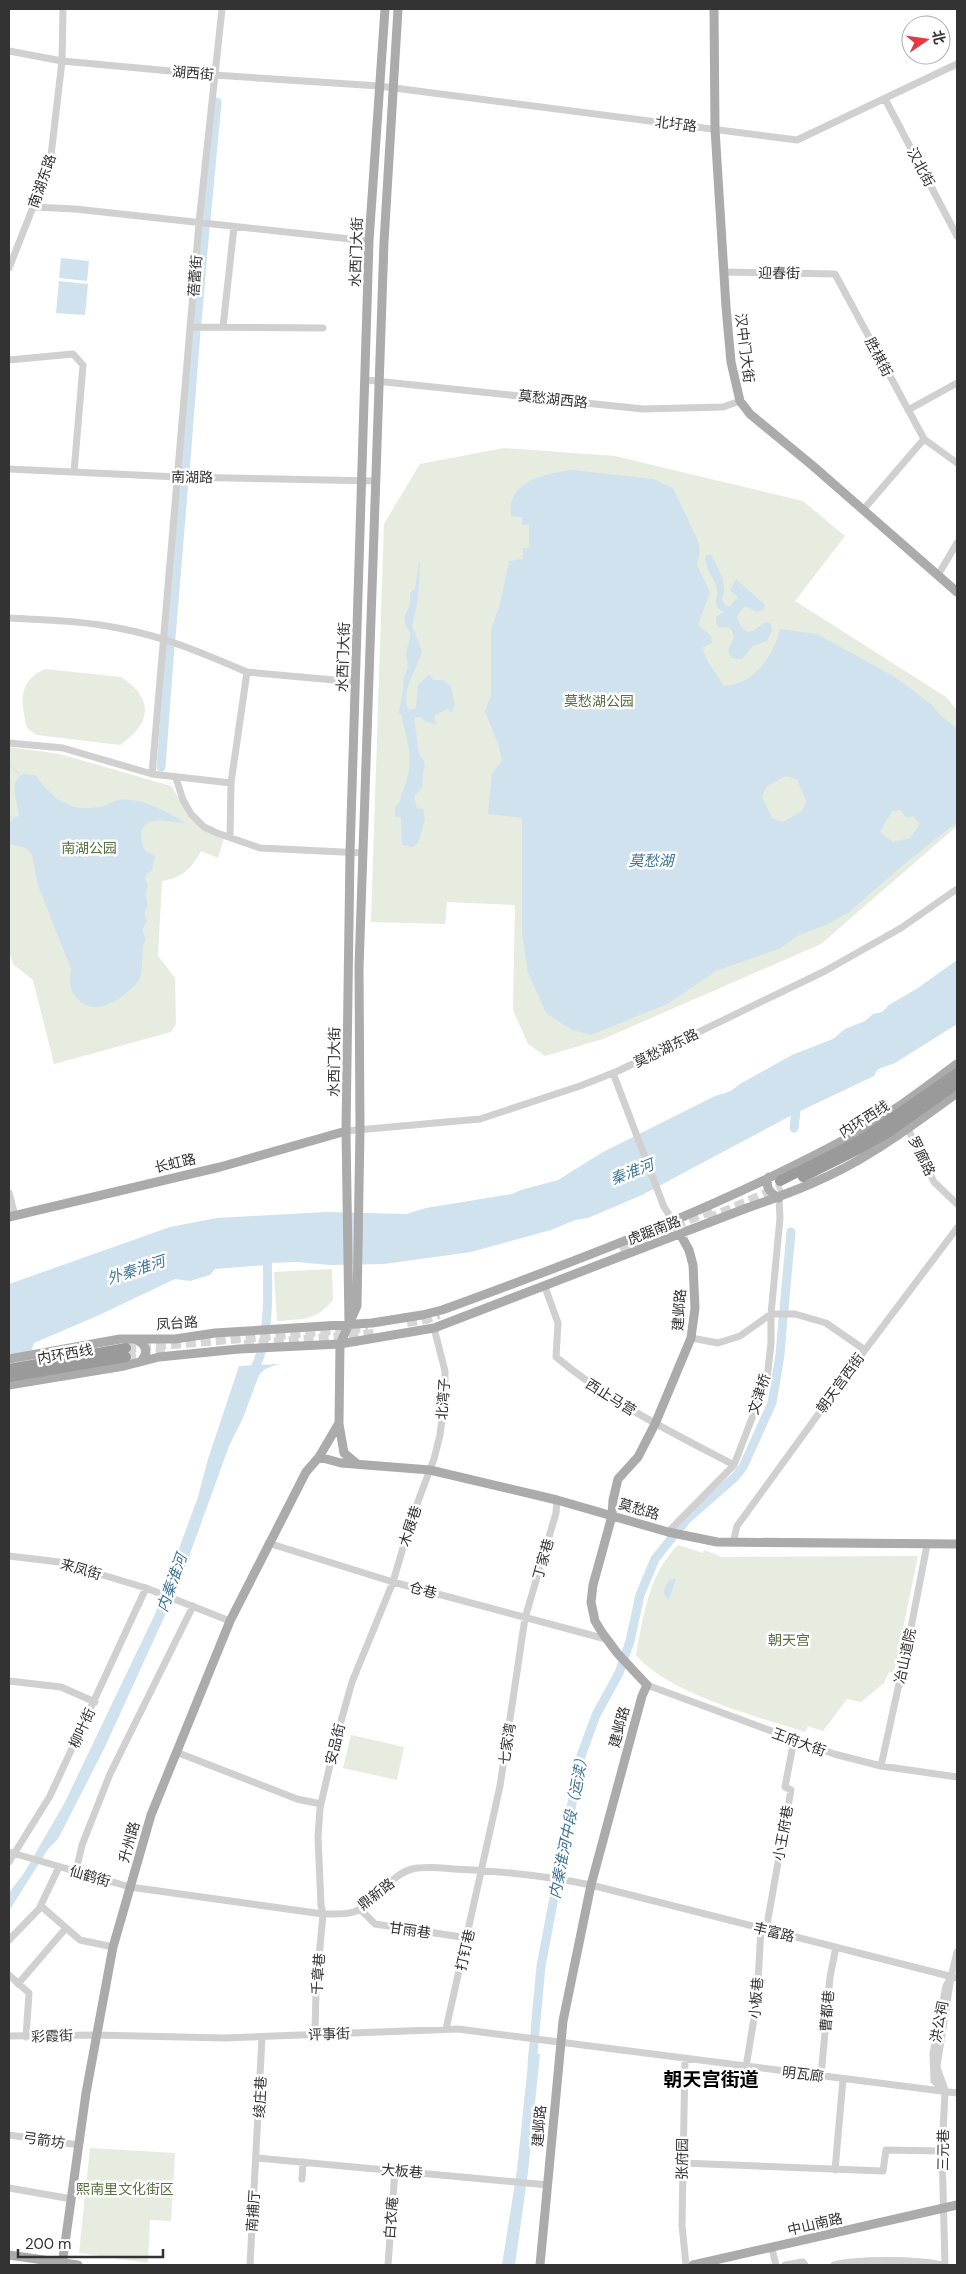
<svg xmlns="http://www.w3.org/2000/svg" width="966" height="2274" font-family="'DM Sans','Noto Sans SC',sans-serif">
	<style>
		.green { fill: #e6ecdf }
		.water { fill: #cfe2ee; fill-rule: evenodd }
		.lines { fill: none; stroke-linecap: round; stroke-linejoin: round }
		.stream { stroke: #cfe2ee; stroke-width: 1 }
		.river { stroke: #cfe2ee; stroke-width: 9 }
		.highway-tunnel { stroke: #d6d6d6; stroke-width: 10; stroke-dasharray: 10 5; stroke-linecap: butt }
		.minor { stroke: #d0d0d0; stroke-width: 7 }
		.major { stroke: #ababab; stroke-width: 9 }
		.highway { stroke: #9a9a9a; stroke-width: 10 }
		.labels { text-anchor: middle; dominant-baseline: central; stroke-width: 5; stroke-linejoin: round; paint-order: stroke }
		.street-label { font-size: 14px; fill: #333; stroke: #fff }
		.park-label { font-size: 14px; fill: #56703f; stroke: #fff }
		.water-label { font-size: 15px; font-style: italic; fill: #3f7597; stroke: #fff }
		.district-label { font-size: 19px; font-weight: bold; fill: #000; stroke: #fff }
	</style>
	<rect width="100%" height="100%" fill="#fff"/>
	<path class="green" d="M504 448 615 456 803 501 845 536 795 601 946 697 957 710V826L821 944 603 1039 545 1056 528 1044 513 1010 515 905 447 902 445 924 371 922 384 524 420 464Z
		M45 669 121 677C155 699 151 724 120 745L37 735 27 728C21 703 17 681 45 669Z
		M9 747 60 754 171 786 191 816 224 838 218 858 201 851C192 869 181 878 162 881L158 956 175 978 176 1024 171 1032 54 1064 33 980 13 964 9 951Z
		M332 1269 333 1300C316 1321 302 1319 277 1321L274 1272Z
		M678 1545 703 1553 704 1550 722 1557 918 1556 894 1672H889L884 1683 861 1702 847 1699 823 1731 808 1726 805 1732C756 1716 669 1694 636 1655 643 1617 649 1573 678 1545Z
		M351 1735 404 1747 397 1780 343 1768Z
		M90 2148 175 2153 171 2221 150 2220 148 2263 79 2253Z"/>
	<path class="water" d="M61 258 89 261 87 281 59 278Z
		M59 281 88 284 85 315 56 313Z
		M573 470 653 479 673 488 698 541 700 551 697 565 710 592 698 625 711 636 712 643 703 647C705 662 716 672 724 686 754 684 773 657 780 629L817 634 895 677 932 705 940 715 957 729V822L903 865 848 913 828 924 795 937 781 948 716 971 667 1004 591 1035 572 1030 546 1013 528 973 522 933V818L488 814 492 773 502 761 498 743 485 712 491 695V630L500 604 509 561 523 559V548H529V525H522V517L511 516C506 481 546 473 573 470ZM786 776 797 779 806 801 802 811 783 822 772 818 762 797 767 786ZM900 810 907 818 913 816 920 824 910 838 893 842 880 832 892 811Z
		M706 555H711C718 568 729 586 722 600L726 606H730L738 597 730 590 736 579 765 605 763 610 757 612 745 606 737 616 741 627 748 632 753 631 766 622 771 624 772 631 767 641 753 646 742 659 731 658 728 650 734 637 731 629 726 627 719 628 716 623V617L722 613H725C722 611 718 609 716 605 715 600 718 595 717 589 715 577 703 569 706 555Z
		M419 563H420L418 601 412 625 422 651C418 668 399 693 409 710L416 708 418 685 429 675 431 676 433 680H444L451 687 455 705 451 713 448 709 435 715 434 718 437 725 425 721 420 717 414 718 419 754 424 761 425 767 423 773 422 788 414 796 417 809 423 808 425 820 418 843 412 847 402 845 401 817H395V807C400 803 400 800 402 794 415 760 409 748 401 714L399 713 404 685 403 679 408 667 406 652 411 634 406 626 404 618 410 604V593L415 589Z
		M24 774 35 775C54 800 71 814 104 806 109 805 113 801 118 800 140 797 166 811 184 822 176 826 135 808 142 843 143 851 149 853 155 856L152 870 146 875 145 879 148 886 145 894 148 905C144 913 144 914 147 921L142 930 146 939C138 952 147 972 136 984 122 999 94 1019 77 998 69 989 69 981 71 969L38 885 32 855 26 848 9 844V822L19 815C18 801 7 781 24 774Z
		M957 960V1024L895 1063 878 1069 874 1076 796 1113 642 1195 588 1218 575 1220 551 1230 471 1252 384 1264 330 1265 296 1262 267 1263V1265L215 1269 210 1275 190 1281 175 1279 97 1316 34 1343 31 1352 9 1355V1284L170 1227 217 1218 326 1212 406 1214 426 1208 512 1194 521 1190 558 1180 603 1152 715 1096 731 1091 740 1084 792 1055 833 1039 845 1029 865 1021 873 1014 882 1012 889 1005 918 988Z
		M279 1364 265 1369 259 1375 243 1418 229 1446 178 1587 104 1749 58 1839 48 1849 9 1911V1893L24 1873 64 1804 155 1614 198 1497 208 1459 239 1366Z
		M676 1579 669 1600 664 1594V1589L669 1580Z
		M529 2054H540L528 2172 515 2265H502L517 2170Z"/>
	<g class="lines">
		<path class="stream" d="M9 764 20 775"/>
		<path class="river" d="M206 220 217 102
			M197 323 205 228
			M185 473 196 331
			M171 638 184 481
			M161 767 170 646
			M794 1128 797 1103
			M784 1309 791 1232
			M251 1374C271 1347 268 1286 267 1252
			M532 2064 541 1966 581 1756 596 1715 619 1673 630 1641 640 1595 655 1559 687 1519 735 1477 743 1467 772 1403 780 1355 783 1318"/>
		<path class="highway-tunnel" d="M708 1219 782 1187
			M619 1247 715 1209
			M407 1322 426 1319 439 1314
			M244 1345 374 1334
			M126 1348 368 1327
			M126 1357 165 1353"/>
		<path class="minor" d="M9 51 62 61 214 75 379 86 797 140 957 64
			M885 99 957 236
			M34 207 75 209 369 241
			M9 268 50 164 62 61 63 9
			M724 272 835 274 924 439 957 463
			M190 327 323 328
			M223 327 234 227
			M9 360 73 354 83 365 74 472
			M366 380 643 409 723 407 740 401
			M908 410 957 383
			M9 469 178 477 375 481
			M863 510 924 439
			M938 575 957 543
			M9 618C47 620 86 621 123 629 166 637 207 655 247 672
			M9 743 63 748 152 774 231 783
			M152 774 199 223 222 9
			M176 778 183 800 191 814 204 827 217 833 260 848 363 853
			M230 837 231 783 247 672 356 682
			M613 1073 664 1207 673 1221
			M908 1129 934 1182 957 1204
			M346 1131 480 1119 580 1086 618 1071 825 971 901 928 957 889
			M9 1193 15 1216
			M545 1287 558 1323 556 1357C611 1403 671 1432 734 1465
			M691 1338 718 1343 740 1336 771 1314H795L826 1323 865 1350
			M668 1532 734 1465 767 1379 771 1343V1314L780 1218 779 1198
			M268 1543 393 1582 606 1639
			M733 1543 737 1526 865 1350 957 1228
			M9 1556 59 1562 146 1588 230 1621
			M9 1681 61 1687 95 1702
			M647 1685 834 1754 881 1766 957 1777
			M176 1752 297 1799 321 1804
			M881 1766 909 1638 927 1545
			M9 1852 130 1887 323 1914C333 1914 344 1915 354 1912 376 1904 389 1875 412 1869 425 1866 441 1868 454 1869 501 1871 546 1876 591 1885L957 1978
			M9 1862 50 1796 146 1588
			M76 1871 82 1845 110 1774 193 1606
			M41 1906 80 1940 113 1947
			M360 1909 375 1924 468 1938
			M766 1930 791 1790 785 1787 794 1740
			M9 1940 39 1909 59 1867
			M9 1975 29 1993 26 2037
			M18 1984 66 1928
			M446 2029 500 1786 525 1618 556 1513 557 1500
			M315 2035 316 1990 323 1914 321 1905 318 1837 320 1808 336 1739 352 1682 393 1582 412 1517 434 1459 440 1435 445 1396V1371L434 1328
			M9 2036 96 2035 224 2038 458 2029 957 2093
			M685 2059 682 2225 686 2265
			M746 2067 757 2000 761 1928
			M821 2076 830 1977 836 1947
			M945 2091 934 2081 933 2054 946 1986 950 1979
			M9 2135 79 2145
			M257 2158 548 2185
			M682 2163 883 2171 886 2150 942 2151
			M835 2170 843 2079
			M302 2179 303 2162
			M9 2188 72 2199
			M772 2249 776 2265
			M250 2265 262 2037
			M388 2265 395 2170
			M785 2265 803 2262 805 2265
			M834 2265C857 2259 917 2259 941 2265
			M945 2265 942 2151 945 2092C944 2082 938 2075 937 2066L951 1977 957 1952"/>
		<path class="major" d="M714 9 715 129 726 307 731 362 740 401 750 414 813 466 957 592
			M769 1177C764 1187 770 1193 779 1198
			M9 1217 220 1167 346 1131
			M349 1324 346 1131 350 853 369 241 385 9
			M135 1339C145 1344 150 1351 141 1361
			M9 1359 120 1339H175L215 1333 372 1323 422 1315 442 1310C582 1259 723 1206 855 1134 891 1114 924 1088 957 1064
			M9 1385 124 1366 159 1357 239 1349 340 1344 434 1328 747 1208C790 1193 833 1177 872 1152 902 1134 929 1113 957 1093
			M339 1424 344 1453 357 1464
			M319 1457 341 1463 430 1470 557 1500 668 1532 717 1542 957 1544
			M9 2255 78 2265
			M62 2265 86 2093 113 1947 151 1815 230 1621 306 1472 319 1457 339 1423 340 1344 357 1306 360 1130 359 967 384 242 398 9
			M540 2265 563 2021 591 1885 642 1696 647 1685 618 1654 603 1634 595 1621 591 1602 593 1585 612 1516 613 1500 618 1479 638 1457 655 1424 691 1338 695 1308 693 1265 689 1250 673 1221
			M693 2265 957 2205"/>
		<path class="highway" d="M803 1177 861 1148 889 1132 957 1084
			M780 1181 859 1141 957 1073
			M9 1369 126 1348
			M9 1377 126 1357"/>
	</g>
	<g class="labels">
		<g class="street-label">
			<text transform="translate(193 73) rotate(5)">湖西街</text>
			<text transform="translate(676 124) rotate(7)">北圩路</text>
			<text transform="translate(921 167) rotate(62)">汉北街</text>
			<text transform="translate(42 181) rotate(-71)">南湖东路</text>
			<text transform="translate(356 252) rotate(-88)">水西门大街</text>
			<text transform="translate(779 273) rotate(1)">迎春街</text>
			<text transform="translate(195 276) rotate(-85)">蓓蕾街</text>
			<text transform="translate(745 348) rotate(83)">汉中门大街</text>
			<text transform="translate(879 357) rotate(62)">胜棋街</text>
			<text transform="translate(553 399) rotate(6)">莫愁湖西路</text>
			<text transform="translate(192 477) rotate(1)">南湖路</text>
			<text transform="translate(343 657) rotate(-88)">水西门大街</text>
			<text transform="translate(666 1048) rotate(-26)">莫愁湖东路</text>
			<text transform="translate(334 1062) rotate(-89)">水西门大街</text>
			<text transform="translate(864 1119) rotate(-32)">内环西线</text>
			<text transform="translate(922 1156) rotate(64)">罗廊路</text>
			<text transform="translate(175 1163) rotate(-13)">长虹路</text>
			<text transform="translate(654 1230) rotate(-21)">虎踞南路</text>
			<text transform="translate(679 1310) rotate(-86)">建邺路</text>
			<text transform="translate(177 1323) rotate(-4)">凤台路</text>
			<text transform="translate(65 1354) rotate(-10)">内环西线</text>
			<text transform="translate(840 1383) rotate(-54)">朝天宫西街</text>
			<text transform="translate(759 1394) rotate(-72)">文津桥</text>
			<text transform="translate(611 1397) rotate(32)">西止马营</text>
			<text transform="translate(443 1399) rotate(-86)">北湾子</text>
			<text transform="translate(639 1509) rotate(16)">莫愁路</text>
			<text transform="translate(410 1526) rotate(-72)">木屐巷</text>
			<text transform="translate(543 1559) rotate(-74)">丁家巷</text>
			<text transform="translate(81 1569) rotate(16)">来凤街</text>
			<text transform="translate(423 1590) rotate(15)">仓巷</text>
			<text transform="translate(905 1656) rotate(-78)">冶山道院</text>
			<text transform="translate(619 1727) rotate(-75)">建邺路</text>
			<text transform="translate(82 1728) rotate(-65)">柳叶街</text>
			<text transform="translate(799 1742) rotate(20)">王府大街</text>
			<text transform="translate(335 1744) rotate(-76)">安品街</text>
			<text transform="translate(507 1744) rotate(-81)">七家湾</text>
			<text transform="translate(783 1833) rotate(-80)">小王府巷</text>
			<text transform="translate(129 1842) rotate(-74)">升州路</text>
			<text transform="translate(90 1876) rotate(16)">仙鹤街</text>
			<text transform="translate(376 1894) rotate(-38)">鼎新路</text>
			<text transform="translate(410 1930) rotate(8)">甘雨巷</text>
			<text transform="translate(774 1932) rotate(14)">丰富路</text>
			<text transform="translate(465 1950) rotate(-77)">打钉巷</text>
			<text transform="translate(318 1974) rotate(-86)">千章巷</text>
			<text transform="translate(756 1998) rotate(-85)">小板巷</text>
			<text transform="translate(827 2011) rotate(-85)">曹都巷</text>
			<text transform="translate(939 2022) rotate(-79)">洪公祠</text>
			<text transform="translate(329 2034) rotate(-2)">评事街</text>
			<text transform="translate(52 2036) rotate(-2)">彩霞街</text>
			<text transform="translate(803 2074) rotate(7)">明瓦廊</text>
			<text transform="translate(260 2097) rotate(-87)">绫庄巷</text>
			<text transform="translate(539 2126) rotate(-85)">建邺路</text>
			<text transform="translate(44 2140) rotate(8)">弓箭坊</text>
			<text transform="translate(943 2150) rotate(-89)">三元巷</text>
			<text transform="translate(682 2159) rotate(-89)">张府园</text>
			<text transform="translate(402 2171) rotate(5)">大板巷</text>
			<text transform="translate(253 2211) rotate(-86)">南捕厅</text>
			<text transform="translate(391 2218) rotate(-86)">白衣庵</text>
			<text transform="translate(815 2224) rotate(-13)">中山南路</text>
		</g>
		<g class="park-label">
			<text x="599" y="701">莫愁湖公园</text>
			<text x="89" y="848">南湖公园</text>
			<text x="789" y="1640">朝天宫</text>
			<text x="125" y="2189">熙南里文化街区</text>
		</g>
		<g class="water-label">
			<text x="651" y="861">莫愁湖</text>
			<text transform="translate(632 1172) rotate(-21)">秦淮河</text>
			<text transform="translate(136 1270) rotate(-18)">外秦淮河</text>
			<text transform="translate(172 1583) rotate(-70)">内秦淮河</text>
			<text transform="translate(569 1825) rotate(-79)">内秦淮河中段（运渎）</text>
		</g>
		<g class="district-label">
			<text x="711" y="2079">朝天宫街道</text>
		</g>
	</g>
	<rect width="966" height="2274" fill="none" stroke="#333333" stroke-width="20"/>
	<g transform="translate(926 40) rotate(77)"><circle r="24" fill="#ffffff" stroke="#adadad"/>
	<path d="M0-4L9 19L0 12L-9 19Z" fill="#e63946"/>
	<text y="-8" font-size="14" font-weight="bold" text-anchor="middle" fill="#333333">北</text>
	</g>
	<path d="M18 2249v8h145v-8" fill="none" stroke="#333333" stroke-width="2.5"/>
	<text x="25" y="2249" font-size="15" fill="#333333" stroke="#ffffff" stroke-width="4" paint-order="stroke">200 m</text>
</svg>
